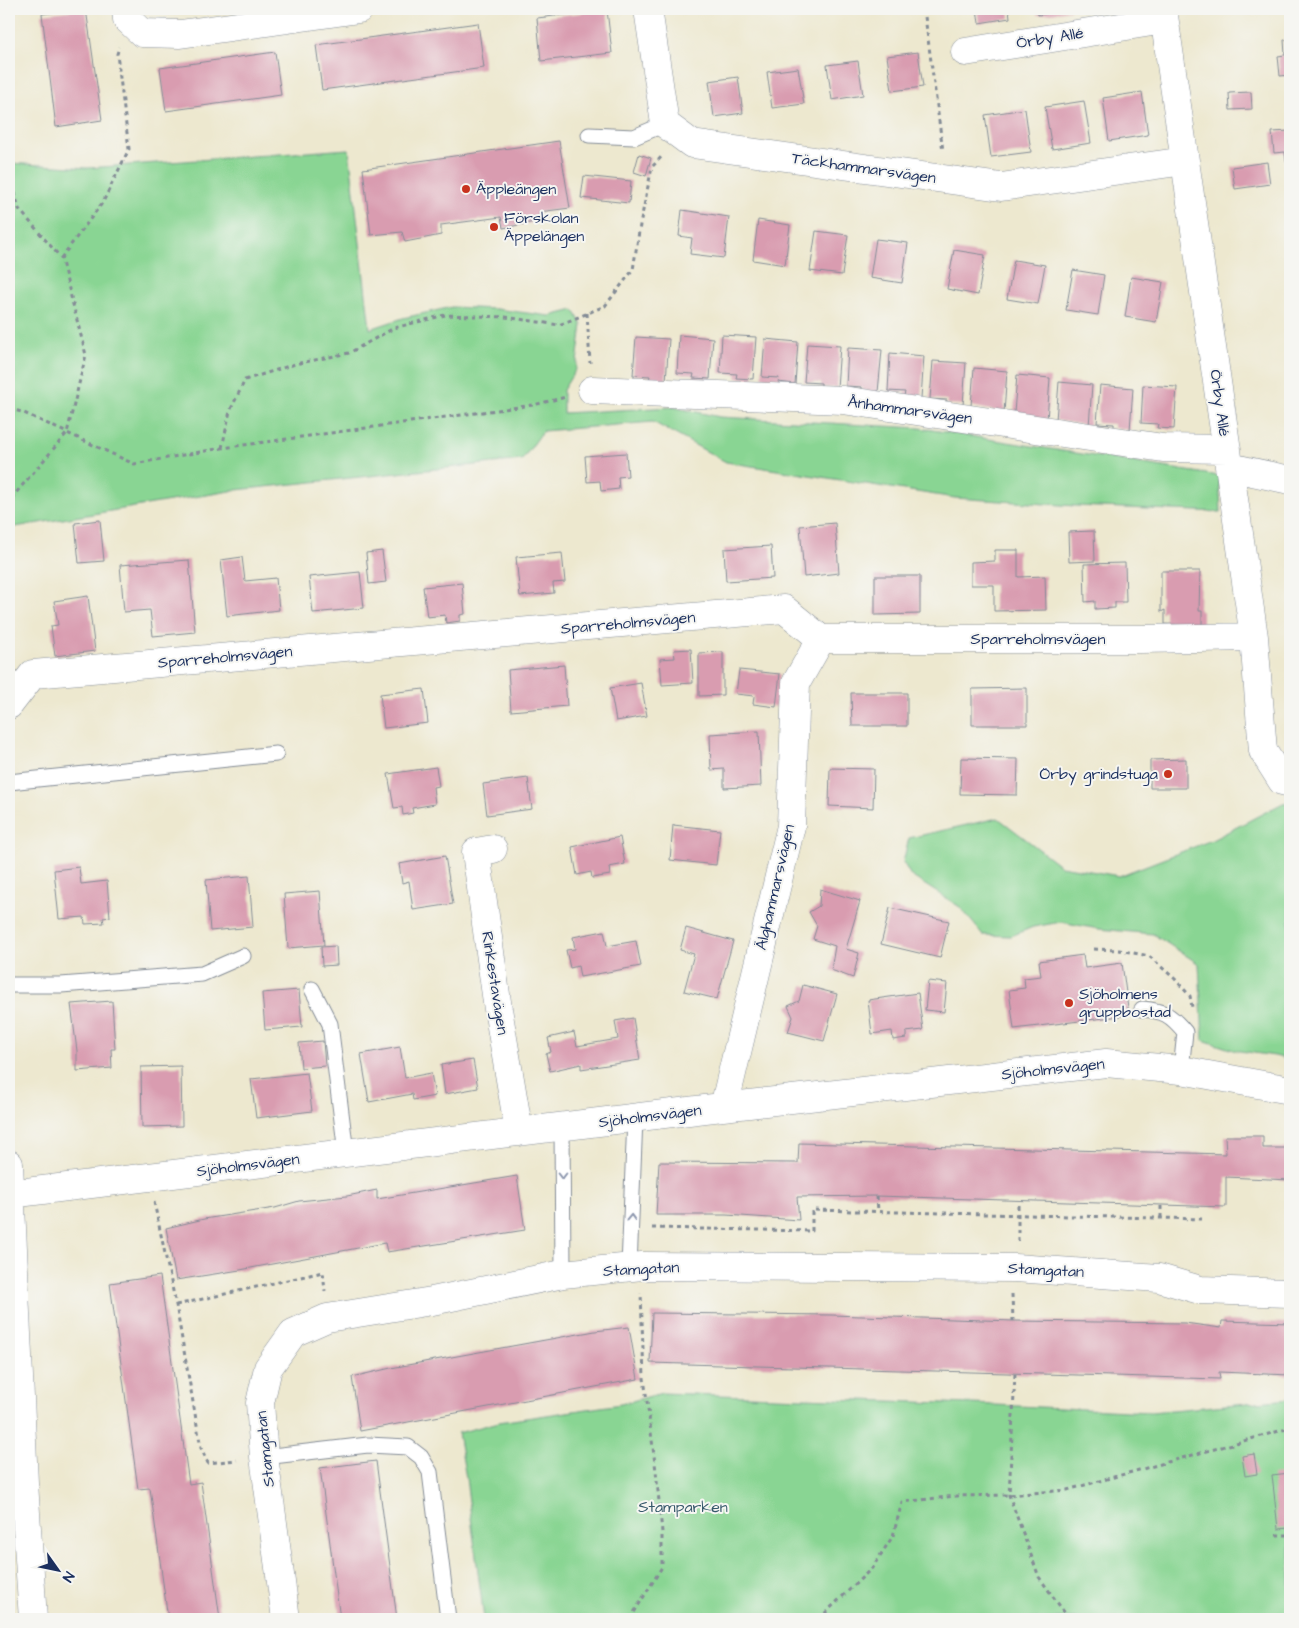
<svg xmlns="http://www.w3.org/2000/svg" width="1299" height="1628" font-family="'Architects Daughter',sans-serif">
	<style>
		.green { fill: #89d593; stroke: #528278 }
		.building { fill: #d99cb0 }
		.lines { fill: none; stroke-linecap: round; stroke-linejoin: round }
		.lane-casing { stroke: #848c96; stroke-width: 17 }
		.street-casing { stroke: #848c96; stroke-width: 29 }
		.path { stroke: #848c96; stroke-width: 3; stroke-dasharray: 4 4; stroke-linecap: butt }
		.lane { stroke: #fff; stroke-width: 15 }
		.street { stroke: #fff; stroke-width: 28 }
		.oneway { stroke: #8d97ae }
		.poi-dot { fill: #c8321e; stroke: #f6f6f2; stroke-width: 2 }
		.labels { text-anchor: middle; dominant-baseline: central; stroke-width: 4; stroke-linejoin: round; paint-order: stroke }
		.street-label { font-size: 16px; fill: #1b2f5e; stroke: #f6f6f2 }
		.poi-label { font-size: 16px; fill: #1b2f5e; stroke: #f6f6f2; text-anchor: start }
		.park-label { font-size: 16px; fill: #36586b; stroke: #f6f6f2 }
	</style>
	<rect width="100%" height="100%" fill="#f6f6f2"/>
	<filter id="ink" filterUnits="userSpaceOnUse"><feTurbulence type="fractalNoise" baseFrequency=".02" numOctaves="2"/><feDisplacementMap in="SourceGraphic" scale="10" xChannelSelector="R" yChannelSelector="G"/><feConvolveMatrix kernelMatrix="1 2 1 2 8 2 1 2 1" color-interpolation-filters="sRGB"/></filter>
	<filter id="wash" filterUnits="userSpaceOnUse"><feTurbulence type="fractalNoise" baseFrequency=".0096" numOctaves="4" result="noise"/><feDisplacementMap in="SourceGraphic" scale="20" xChannelSelector="R" yChannelSelector="G"/><feGaussianBlur stdDeviation="1.12" result="paint"/><feColorMatrix in="noise" values="0 0 0 0 0 0 0 0 0 0 0 0 0 0 0 0 0 1.4 0 .05"/><feComposite in="paint" operator="in"/></filter>
	<g filter="url(#wash)">
		<rect width="100%" height="100%" fill="#ede8cf"/>
		<path class="green" d="M349 149 370 329 403 318 452 307 496 309 550 316 574 310 582 325 576 369 563 390V413L673 407 720 417 920 428 1219 476 1221 512 1076 506 955 498 726 462 653 422 543 431 522 460 236 490 9 528V163L88 168Z
			M1290 802V1060L1275 1056 1233 1050 1203 1040 1199 964 1153 934 1099 929 1061 922 1033 927 1011 936 983 935 960 907 911 876 903 862 909 838 998 818 1061 866 1119 876 1212 840 1283 803Z
			M662 1393 972 1404 1151 1412 1290 1399V1619H484L466 1478 458 1433 499 1422 621 1404Z"/>
		<g id="blocks">
			<path class="building" d="M83 9H86L102 120 56 127 42 14Z
				M977 9H1009L1010 18 979 23Z
				M1037 9H1070V10L1038 15Z
				M607 10 612 53 541 61 537 18Z
				M478 23 484 68 322 90 316 45Z
				M1284 40H1290V75L1280 76 1278 56 1285 55Z
				M275 52 281 95 166 111 160 68Z
				M918 52 923 87 892 91 887 56Z
				M858 61 863 95 832 100 827 65Z
				M798 68 804 104 772 108 767 72Z
				M738 77 743 113 714 117 709 81Z
				M1142 92 1148 135 1109 141 1103 98Z
				M1251 92 1252 109 1230 110 1229 93Z
				M1084 101 1091 143 1052 149 1045 107Z
				M1025 109 1031 152 991 157 985 115Z
				M1290 131V162H1286L1285 152 1274 153 1272 132Z
				M559 141 570 208 539 212 540 221 503 228 501 217 441 225V235L405 242 402 232 371 235 363 169Z
				M639 154 651 158 646 176 634 172Z
				M1267 162 1270 184 1235 189 1232 167Z
				M584 176 631 181 629 203 581 198Z
				M682 210 729 217 724 258 690 254 692 238 679 236Z
				M758 220 790 225 785 265 753 260Z
				M816 231 848 235 842 275 810 271Z
				M876 239 908 243 902 283 870 278Z
				M954 250 985 255 978 295 947 289Z
				M1014 260 1045 265 1038 304 1007 299Z
				M1073 270 1104 275 1098 315 1066 310Z
				M1131 277 1163 282 1156 322 1125 317Z
				M679 335 713 338 710 379 693 378 694 374 677 373Z
				M722 335 756 337 753 379 736 378 737 374 720 373Z
				M636 337 669 339 666 381 649 380 650 376 633 375Z
				M765 339 798 342 795 384 778 382 779 378 762 377Z
				M807 344 840 346 837 388 821 387V383L804 382Z
				M848 348 882 350 878 392 862 391V387L846 386Z
				M890 353 924 356 921 398 904 396 905 392 888 391Z
				M933 361 966 363 963 405 946 404 947 400 930 399Z
				M974 368 1007 371 1004 413 971 406Z
				M1017 375 1050 378 1047 420 1014 413Z
				M1059 382 1092 385 1089 426 1056 420Z
				M1100 385 1133 388 1130 430 1114 428V424L1097 423Z
				M1143 385 1177 387 1174 429 1157 428 1158 424 1141 423Z
				M626 453 628 476 618 477 619 489 601 491 600 481 587 482 585 456Z
				M100 520 104 561 79 563 75 523Z
				M835 523 839 573 804 577 800 526Z
				M1094 531 1095 561 1069 562 1068 532Z
				M771 546 773 578 726 581 724 549Z
				M995 550H1018V577L1045 576 1046 610 994 611V585H971V562L995 561Z
				M382 551 386 582 369 584 366 553Z
				M562 553 565 582 553 583 554 593 520 596 516 557Z
				M242 557 245 581 276 578 279 610 227 616 221 560Z
				M189 560 195 632 153 636 150 610 124 612 120 565Z
				M1125 563 1126 602H1115V608L1095 609V601L1085 602 1084 564Z
				M1161 571H1200L1199 611H1202V625L1165 624V610L1161 612Z
				M360 572 364 608 313 613 309 577Z
				M875 576H920V614L875 615Z
				M462 583 465 614 460 615V621L446 623 445 615 427 617 423 587Z
				M88 596 95 651 55 656 51 626 58 625 54 601Z
				M691 649 693 683 662 685 660 659 675 658 674 650Z
				M723 652V695L699 696V653Z
				M564 665 567 706 511 711 508 670Z
				M739 670 780 674 776 707 753 704 754 696 736 694Z
				M641 683 647 716 616 721 610 688Z
				M1027 688V725H972V689Z
				M424 689 428 723 384 728 380 694Z
				M851 693H907V726H852Z
				M759 731 761 786 724 788V769L711 770 710 734Z
				M961 758 1018 759 1017 795 960 794Z
				M1186 759V788H1150V760Z
				M436 767 439 786 433 787 435 804 412 808 413 813 403 815 402 807 394 808 388 774Z
				M830 768 874 769 873 808 829 806Z
				M528 778 532 809 487 815 483 784Z
				M673 825 720 830 716 865 670 860Z
				M620 837 625 864 609 867 610 875 592 878 591 872 577 875 572 847Z
				M445 856 453 904 413 910 409 881 402 883 399 864Z
				M79 867 81 884 107 881 110 917 103 918 104 923 85 924 84 917 59 919 54 870Z
				M249 876 253 927 210 931 206 880Z
				M820 889 860 901 846 949 859 953 853 978 831 970 835 946 813 939 817 926 809 912 819 906Z
				M320 891 324 945 288 948 284 894Z
				M890 908 949 921 940 958 881 944Z
				M686 928 733 941 717 999 684 991 694 954 680 950Z
				M604 931 607 946 636 941 641 966 580 977 578 966 570 968 566 950 575 949 573 937Z
				M336 946 337 965 322 966 321 947Z
				M1083 955 1085 968 1122 963 1129 1015 1014 1029 1009 990 1025 988 1024 978 1041 976 1039 961Z
				M928 981 947 983 944 1012 925 1010Z
				M803 985 837 994 824 1041 788 1032 793 1017 788 1006 799 1001Z
				M299 990 302 1027 265 1030 262 993Z
				M918 993 923 1030 906 1032V1038L893 1040 892 1031 872 1034 868 1000Z
				M112 1001 115 1049H111L112 1068 77 1071V1051L71 1004Z
				M633 1018 640 1060 581 1069V1064L550 1071 546 1054 551 1052 548 1038 574 1032 577 1046 618 1039 615 1021Z
				M323 1041 325 1066 301 1068 299 1043Z
				M400 1047 405 1078 431 1073 435 1096 413 1100 412 1094 369 1102 361 1054Z
				M473 1060 478 1088 445 1094 441 1065Z
				M181 1066 182 1126 142 1127 141 1067Z
				M307 1073 312 1111 256 1118 251 1079Z
				M1225 1136H1263V1148H1290V1180L1226 1177V1207L877 1196 797 1197 799 1220 726 1215H656L659 1162 798 1163 799 1143 1226 1154Z
				M517 1176 525 1230 387 1252 385 1243 240 1270 176 1280 166 1228 204 1219 275 1208 299 1201 347 1196 377 1190V1199Z
				M160 1276 189 1484 201 1482 220 1619H168L150 1488 138 1489 110 1283Z
				M652 1313 831 1315 1013 1321 1185 1323 1221 1328 1222 1321 1290 1323V1375L1219 1372 1220 1379 650 1363Z
				M629 1327 638 1379 360 1431 352 1377 391 1368 595 1331Z
				M1254 1454 1257 1474 1245 1476 1242 1456Z
				M376 1461 397 1619H340L320 1468Z
				M1290 1473V1528L1278 1529 1272 1475Z"/>
		</g>
	</g>
	<g filter="url(#ink)">
		<use href="#blocks" fill-opacity="0" stroke="#848c96" stroke-width="1"/>
		<g class="lines">
			<g class="lane-casing">
				<path id="lane" d="M589 135 634 137 665 124
					M9 782 276 754
					M9 985H61L202 974 243 956
					M312 989 330 1024 346 1153
					M1142 1009C1164 1011 1170 1014 1185 1032L1181 1070
					M562 1127 563 1274
					M629 1267 635 1118
					M264 1457 368 1445 408 1447 421 1457 430 1472 448 1619"/>
			</g>
			<g class="street-casing">
				<path id="street" d="M126 9 127 19 142 33 180 34 359 9
					M648 9 665 124 692 144 1001 187 1185 161
					M1163 9 1254 637 1263 751 1282 781 1290 783
					M965 52 1164 20
					M592 390 843 400 1163 448 1227 449
					M1229 467 1290 480
					M9 705 33 674 784 609 821 639H1141L1254 637
					M493 849 476 852 498 1009 519 1132
					M724 1107 791 826 796 683 821 639
					M9 1164 24 1483 33 1619
					M10 1194 705 1109 1106 1063 1181 1070 1290 1090
					M286 1619 264 1457 260 1403 268 1368 293 1333 327 1318 432 1301 563 1274 642 1266 1015 1268 1159 1278 1200 1290 1290 1293"/>
			</g>
			<path class="path" d="M924 9 943 151
				M9 169 19 209 61 258 86 355 67 433 9 501
				M61 258 103 202 129 149 117 54 119 47
				M587 313 590 363
				M9 409 22 412 134 464 222 448 533 405 566 397
				M222 448 230 411 245 380 295 364 349 353 394 328 445 315 505 317 559 325 605 306 633 270 640 225 652 167 663 155
				M1094 949 1119 950 1149 956 1175 979 1190 996 1192 1007
				M877 1196 878 1212
				M154 1202 176 1305 201 1448 208 1463 237 1460
				M1161 1218V1206
				M652 1228 812 1231V1210L1202 1219
				M1018 1241V1202
				M1012 1294 1013 1321
				M176 1305 323 1272 325 1291
				M1015 1374 1009 1495 1039 1577 1069 1619
				M1276 1535H1290
				M630 1619 662 1567V1532L656 1471 644 1378 641 1293
				M819 1619 872 1568 893 1536 902 1502 956 1496 1009 1495 1067 1490 1290 1428"/>
			<use href="#lane" class="lane"/>
			<use href="#street" class="street"/>
		</g>
		<defs><path id="oneway-chevron" d="M-2-3.5L2.5 0L-2 3.5" fill="none" stroke-width="1.6" stroke-linecap="round" stroke-linejoin="round" transform="scale(1.25)"/></defs>
		<g class="oneway">
			<use href="#oneway-chevron" transform="translate(562 1176) rotate(90)"/>
			<use href="#oneway-chevron" transform="translate(631 1218) rotate(-88)"/>
		</g>
	</g>
	<g class="poi-dot">
		<circle cx="466" cy="189" r="5"/>
		<circle cx="494" cy="227" r="5"/>
		<circle cx="1168" cy="774" r="5"/>
		<circle cx="1069" cy="1003" r="5"/>
	</g>
	<g class="labels">
		<g class="street-label">
			<text transform="translate(1050 38) rotate(-9)">Örby Allé</text>
			<text transform="translate(864 168) rotate(8)">Täckhammarsvägen</text>
			<text transform="translate(1220 403) rotate(82)">Örby Allé</text>
			<text transform="translate(910 410) rotate(8)">Ånhammarsvägen</text>
			<text transform="translate(628 623) rotate(-5)">Sparreholmsvägen</text>
			<text x="1038" y="639">Sparreholmsvägen</text>
			<text transform="translate(225 657) rotate(-5)">Sparreholmsvägen</text>
			<text transform="translate(775 887) rotate(-77)">Älghammarsvägen</text>
			<text transform="translate(495 983) rotate(81)">Rinkestavägen</text>
			<text transform="translate(1053 1069) rotate(-6)">Sjöholmsvägen</text>
			<text transform="translate(650 1116) rotate(-7)">Sjöholmsvägen</text>
			<text transform="translate(248 1165) rotate(-7)">Sjöholmsvägen</text>
			<text transform="translate(641 1269) rotate(-3)">Stamgatan</text>
			<text transform="translate(1046 1270) rotate(3)">Stamgatan</text>
			<text transform="translate(265 1449) rotate(-96)">Stamgatan</text>
		</g>
		<g class="poi-label">
			<text x="476" y="189">Äppleängen</text>
			<text x="504" y="218">Förskolan<tspan x="504" dy="18">Äppelängen</tspan></text>
			<text x="1158" y="774" text-anchor="end">Örby grindstuga</text>
			<text x="1079" y="994">Sjöholmens<tspan x="1079" dy="18">gruppbostad</tspan></text>
		</g>
		<g class="park-label">
			<text x="683" y="1507">Stamparken</text>
		</g>
	</g>
	<rect width="1299" height="1628" fill="none" stroke="#f6f6f2" stroke-width="30"/>
	<g transform="translate(58 1570) rotate(123)" stroke="#f6f6f2" stroke-width="4" paint-order="stroke">
	<path d="M0-4L9 19L0 12L-9 19Z" fill="#1b2f5e"/>
	<text y="-8" font-size="14" font-weight="bold" text-anchor="middle" fill="#1b2f5e">N</text>
	</g>
</svg>
